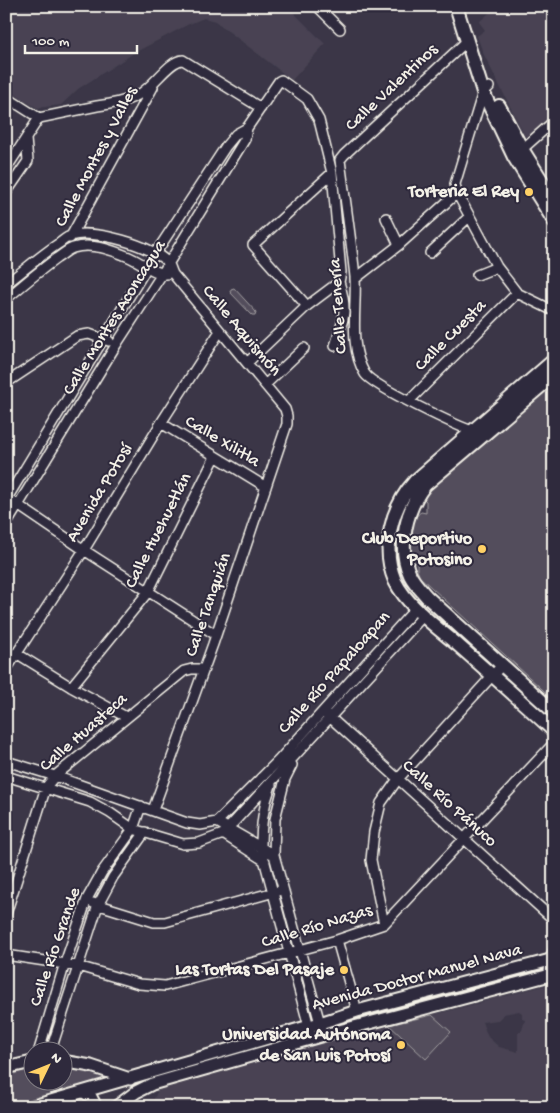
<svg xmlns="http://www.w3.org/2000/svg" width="560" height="1113" font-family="'Gochi Hand',sans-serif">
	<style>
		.built { fill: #484352; fill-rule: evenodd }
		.green { fill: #534e5c; stroke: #a4a0a2 }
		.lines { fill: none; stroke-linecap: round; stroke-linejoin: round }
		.street-casing { stroke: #f4f1e8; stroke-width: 12 }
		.secondary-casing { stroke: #f4f1e8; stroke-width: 15 }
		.primary-casing { stroke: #f4f1e8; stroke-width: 16 }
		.street { stroke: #2f2a3d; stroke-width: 9 }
		.secondary { stroke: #2f2a3d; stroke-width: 11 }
		.primary { stroke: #2f2a3d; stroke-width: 12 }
		.poi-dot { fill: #ffd166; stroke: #2f2a3d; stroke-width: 2 }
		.labels { text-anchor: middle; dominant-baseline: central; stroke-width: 4; stroke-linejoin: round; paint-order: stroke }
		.street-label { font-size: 18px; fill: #f4f1e8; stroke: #2f2a3d }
		.poi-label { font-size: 18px; font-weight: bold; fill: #f4f1e8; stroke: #2f2a3d; text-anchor: end }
	</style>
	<rect width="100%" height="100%" fill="#3b3647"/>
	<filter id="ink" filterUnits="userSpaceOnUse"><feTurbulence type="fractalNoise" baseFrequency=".02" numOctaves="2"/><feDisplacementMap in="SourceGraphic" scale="10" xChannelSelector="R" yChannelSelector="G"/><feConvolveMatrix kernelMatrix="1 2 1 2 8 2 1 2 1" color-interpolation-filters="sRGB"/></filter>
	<g filter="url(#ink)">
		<path class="built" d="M7 6H290V9L325 44 292 80 215 21 204 18 187 25 134 53 78 89 61 105 37 108 6 89Z
			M497 6H554V114L526 138 483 53 477 36 485 30 479 22Z
			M554 983V1107H150L160 1086 293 1048 476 1004 491 999 495 995 504 996ZM519 1011 522 1013V1019L525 1020 522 1030 518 1033V1052L499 1047 488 1037 482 1022 498 1020 504 1014Z"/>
		<path class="green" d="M234 288 256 312 255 315H252L230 292 231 289Z
			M554 378V700L420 577 417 570V564C406 552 407 521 421 512L426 513V501L421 496Z
			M423 596 441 613V618H434L417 603V598Z
			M432 1015 451 1032 426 1059 389 1025Z
			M32 1069V1080H62L63 1069 91 1072 107 1078 81 1099 86 1100 92 1107H6V1074Z"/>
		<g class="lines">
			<g class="street-casing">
				<path id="street" d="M317 6 340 29
					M467 41 344 155 340 160C345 199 351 238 355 277 357 308 348 346 365 374 373 386 460 428 476 432
					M489 87 483 92 455 184 457 193 497 267 517 293 554 311
					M6 97 39 118C58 114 78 110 97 106 111 104 125 102 138 95 153 88 169 60 183 60L261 108
					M518 153 554 121
					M6 169 39 118
					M6 193 28 161 26 139
					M386 218 399 245
					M70 238 153 87
					M430 253 469 217
					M477 275 497 267
					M355 279 399 245 457 193
					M6 284C23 271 40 256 58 244 62 242 66 237 71 236 92 228 154 246 168 263 170 265 171 270 173 274L285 409 287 416V424L213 644 153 810
					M6 299C23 285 39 271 57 258 62 255 67 250 73 248 91 242 112 250 129 257 141 262 154 274 167 274
					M307 306 253 245 332 173
					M335 346C344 319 348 310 339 282
					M247 363 307 306 339 282
					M6 383 77 336 89 334 109 341
					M265 385 304 348
					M409 401 517 293
					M161 423 266 487
					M6 497 84 550 216 635
					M6 500 155 254 226 146 236 134 247 128
					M6 525 116 345 162 274 245 139 247 128 279 81 281 80 307 99 319 120 332 173 341 272 339 282
					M16 653 71 687 126 717
					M6 670 84 550 161 423 220 331
					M71 687 148 592 215 457
					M323 711 554 920
					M6 761 55 776 187 823 200 825 217 822 274 855
					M292 765 285 779 275 819 274 855 321 1027
					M6 776 90 802 110 813 133 829 183 844 199 843 223 834 424 615
					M271 785C263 807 261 825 261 848L312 1038
					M217 822 278 761 416 608
					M223 834 265 861
					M93 903 154 922H165L278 891
					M6 914 46 787 55 776 184 671 192 669H204
					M384 924 371 860 374 832 381 803 398 779 502 665
					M337 940 357 1011
					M6 955 78 966 139 984 165 986 337 940 384 924 554 743
					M549 975 550 959 554 949
					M39 1050 65 963 87 899 102 872 133 829 141 806
					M51 1050 98 905 113 877 145 832"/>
			</g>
			<g class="secondary-casing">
				<path id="secondary" d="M62 1061 91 1066 130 1079
					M6 1068 32 1062
					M84 1092 91 1097 96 1107
					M30 1107 320 1023 357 1011 554 959
					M116 1107 136 1092 152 1084 324 1035 554 974"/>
			</g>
			<g class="primary-casing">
				<path id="primary" d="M456 6 483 92 514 157 554 221
					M499 106 522 149 554 200
					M554 360 415 481C391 507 381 548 395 581 407 606 439 629 459 646 491 674 522 702 554 731
					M554 375 425 485C406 509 397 547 410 575 414 583 421 590 427 597L554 712"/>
			</g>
			<use href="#street" class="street"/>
			<use href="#secondary" class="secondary"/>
			<use href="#primary" class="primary"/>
		</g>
	</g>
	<g class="poi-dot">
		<circle cx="529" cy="192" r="5"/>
		<circle cx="482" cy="549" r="5"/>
		<circle cx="344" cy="970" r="5"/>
		<circle cx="401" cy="1045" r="5"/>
	</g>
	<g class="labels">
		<g class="street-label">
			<text transform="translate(392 88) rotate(-43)">Calle Valentinos</text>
			<text transform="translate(97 157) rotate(-62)">Calle Montes y Valles</text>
			<text transform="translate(339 306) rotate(-94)">Calle Tenería</text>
			<text transform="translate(115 318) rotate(-58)">Calle Montes Aconcagua</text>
			<text transform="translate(241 331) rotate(50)">Calle Aquismón</text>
			<text transform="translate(451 336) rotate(-45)">Calle Cuesta</text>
			<text transform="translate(222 442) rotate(31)">Calle Xilitla</text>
			<text transform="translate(100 493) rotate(-59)">Avenida Potosí</text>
			<text transform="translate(159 531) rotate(-63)">Calle Huehuetlán</text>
			<text transform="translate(209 605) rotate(-71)">Calle Tanquián</text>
			<text transform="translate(335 673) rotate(-48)">Calle Río Papaloapan</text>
			<text transform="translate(84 733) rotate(-41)">Calle Huasteca</text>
			<text transform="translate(449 804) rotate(42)">Calle Río Pánuco</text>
			<text transform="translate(317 927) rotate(-17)">Calle Río Nazas</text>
			<text transform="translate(56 947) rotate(-71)">Calle Río Grande</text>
			<text transform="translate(417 978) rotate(-15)">Avenida Doctor Manuel Nava</text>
		</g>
		<g class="poi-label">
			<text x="519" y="192">Torteria El Rey</text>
			<text x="472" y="539">Club Deportivo<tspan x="472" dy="21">Potosino</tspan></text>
			<text x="334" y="970">Las Tortas Del Pasaje</text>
			<text x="391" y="1035">Universidad Autónoma<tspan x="391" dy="21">de San Luis Potosí</tspan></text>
		</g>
	</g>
	<rect width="560" height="1113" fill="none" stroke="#2f2a3d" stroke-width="25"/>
	<rect x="12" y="12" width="535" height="1088" fill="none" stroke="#f4f1e8" stroke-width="2" filter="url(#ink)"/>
	<g transform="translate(48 1066) rotate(47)"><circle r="24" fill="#2f2a3d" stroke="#7e7a81"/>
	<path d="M0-4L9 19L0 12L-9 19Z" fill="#ffd166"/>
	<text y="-8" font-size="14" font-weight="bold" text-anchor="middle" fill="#f4f1e8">N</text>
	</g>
	<path d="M25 45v8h112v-8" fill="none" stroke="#f4f1e8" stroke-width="2.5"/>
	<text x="32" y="45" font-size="15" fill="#f4f1e8" stroke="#2f2a3d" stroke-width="4" paint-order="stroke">100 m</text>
</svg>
